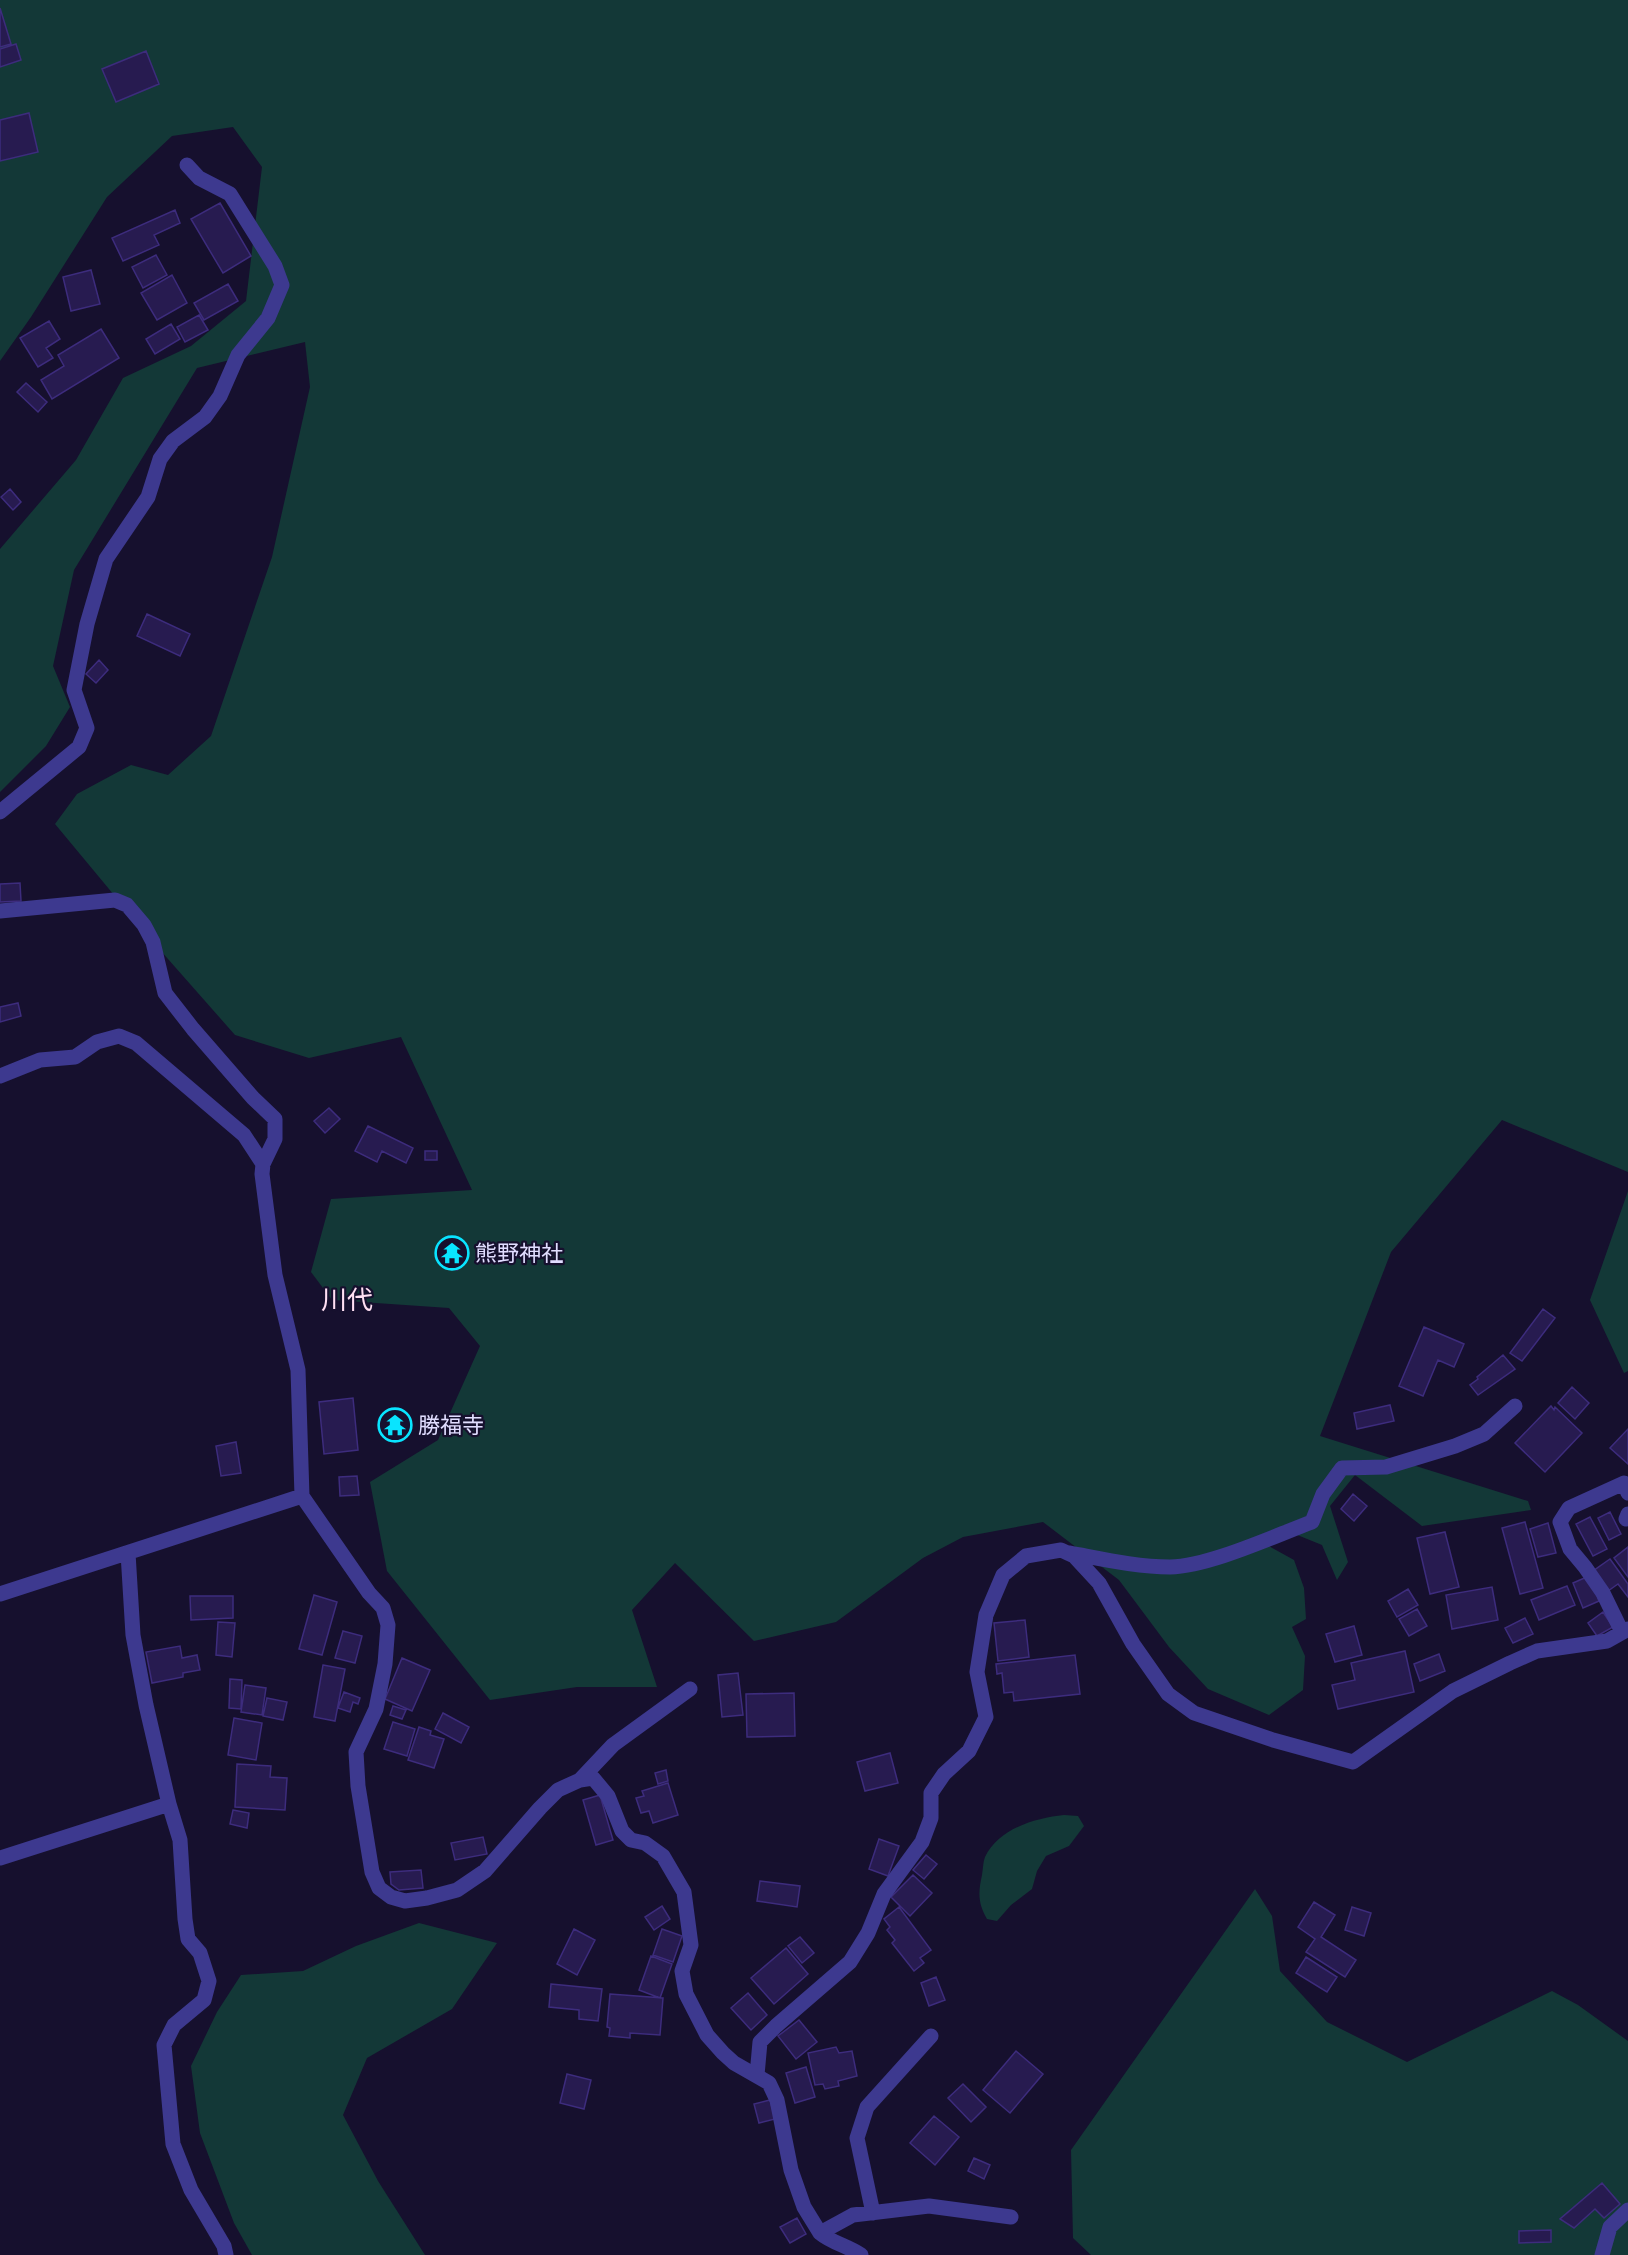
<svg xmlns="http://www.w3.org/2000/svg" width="1628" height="2255" font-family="Jost,'Noto Sans JP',sans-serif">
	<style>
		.green { fill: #133837 }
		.building { fill: #271b50; stroke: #3d2c7d; stroke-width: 1.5 }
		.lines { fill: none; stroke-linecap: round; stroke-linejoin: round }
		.minor { stroke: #3d398f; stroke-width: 15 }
		.labels { text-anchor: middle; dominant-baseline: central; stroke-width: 4.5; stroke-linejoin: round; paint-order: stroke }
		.poi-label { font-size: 22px; fill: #e1ddff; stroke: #16102e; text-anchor: start }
		.quarter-label { font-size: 26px; fill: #ffdff3; stroke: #16102e }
	</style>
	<rect width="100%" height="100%" fill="#16102e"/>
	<path class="green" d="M0 0H1628V1172L1502 1120 1391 1252 1320 1436 1528 1501 1531 1510 1422 1526 1355 1475 1330 1506 1348 1562 1337 1580 1322 1545 1285 1530 1256 1539 1294 1560 1304 1588 1306 1619 1292 1627 1305 1656 1303 1690 1269 1715 1208 1689 1169 1647 1119 1580 1043 1522 963 1537 923 1558 836 1622 754 1641 675 1563 632 1610 657 1687H577L490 1700 387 1571 370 1482 438 1440 480 1346 449 1308 332 1300 311 1272 331 1199 472 1190 401 1037 309 1058 235 1035 153 942 55 824 77 794 131 765 168 775 211 736 272 557 310 387 305 342 197 368 74 570 53 666 70 707 46 746 0 792V549L76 460 123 378 191 346 246 301 262 167 233 127 172 136 107 197 31 317 0 361Z
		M1628 1191V1371L1624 1373 1590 1300Z
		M1064 1815 1078 1816 1084 1826 1069 1846 1046 1856 1037 1871 1032 1889 1011 1905 997 1921 987 1919C978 1903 978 1893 982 1875 983 1869 983 1862 985 1857 999 1828 1036 1818 1064 1815Z
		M1255 1889 1272 1916 1280 1971 1327 2022 1407 2062 1552 1991 1578 2005 1628 2041V2255H1091L1073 2238 1071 2150Z
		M419 1923 497 1943 452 2009 367 2058 343 2115 378 2181 425 2255H252L234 2223 200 2133 191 2066 217 2012 241 1975 303 1971 356 1946Z"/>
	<path class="building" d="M0 8 11 44 0 47Z
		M16 44 21 60 0 67V49Z
		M146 51 159 84 116 102 102 69Z
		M29 113 38 152 0 161V120Z
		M220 203 251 256 223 273 191 219Z
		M175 210 180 223 154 235 159 245 123 261 112 238Z
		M156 255 167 275 143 288 132 267Z
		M91 270 100 304 71 311 63 277Z
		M172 275 187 303 157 320 141 293Z
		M228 284 238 301 204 320 194 303Z
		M199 315 208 330 185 342 177 327Z
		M49 321 60 339 46 348 53 358 38 367 20 338Z
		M171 324 180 339 155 354 146 339Z
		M101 329 119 358 52 399 41 380 64 366 58 355Z
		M26 383 47 402 38 412 17 392Z
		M10 489 21 502 13 510 1 497Z
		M147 614 190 634 180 656 137 636Z
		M99 660 108 670 96 683 86 674Z
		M20 883 21 901 0 902V884Z
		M18 1003 21 1016 0 1022V1007Z
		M329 1108 340 1119 325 1133 314 1121Z
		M368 1126 413 1148 406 1163 382 1151 377 1162 355 1151Z
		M425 1151H437V1160H425Z
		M448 1236 468 1246 457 1270 437 1260Z
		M1543 1309 1555 1318 1522 1361 1510 1353Z
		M1424 1327 1464 1344 1454 1367 1438 1360 1423 1396 1399 1386Z
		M1503 1355 1515 1369 1478 1395 1470 1385 1478 1379 1477 1377Z
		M1572 1387 1589 1403 1575 1419 1558 1403Z
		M353 1398 358 1450 324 1454 319 1402Z
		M1390 1405 1394 1421 1357 1429 1354 1413Z
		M1551 1406 1554 1410 1555 1407 1582 1433 1545 1472 1515 1443Z
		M1628 1429V1464L1610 1448Z
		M236 1442 241 1473 221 1476 216 1446Z
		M357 1476 359 1495 340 1496 339 1477Z
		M1353 1494 1367 1506 1354 1521 1341 1509Z
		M1610 1512 1621 1534 1609 1540 1598 1518Z
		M1590 1517 1607 1549 1593 1556 1576 1524Z
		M1525 1522 1543 1588 1520 1594 1502 1528Z
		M1548 1523 1556 1553 1538 1557 1530 1529Z
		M1445 1532 1459 1587 1430 1594 1417 1538Z
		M1628 1547V1577L1614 1558Z
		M1610 1559 1628 1584V1597L1618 1584 1608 1591 1593 1571Z
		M1589 1576 1599 1601 1583 1608 1573 1583Z
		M1567 1586 1575 1605 1539 1620 1531 1600Z
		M1492 1587 1498 1620 1452 1629 1446 1595Z
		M1408 1589 1418 1605 1397 1617 1388 1601Z
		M314 1595 337 1602 322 1655 299 1649Z
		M190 1596H233V1618L191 1620Z
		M1417 1609 1427 1626 1409 1636 1399 1619Z
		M1603 1612 1613 1627 1597 1636 1588 1623Z
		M1525 1618 1533 1634 1513 1643 1505 1628Z
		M1025 1620 1029 1657 998 1661 994 1623Z
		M218 1622 235 1623 232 1657 216 1655Z
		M1354 1626 1362 1655 1335 1662 1326 1634Z
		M343 1631 362 1636 355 1663 335 1658Z
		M180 1646 182 1658 197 1655 200 1670 183 1673V1677L152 1683 146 1652Z
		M1405 1651 1414 1692 1338 1709 1332 1685 1355 1680 1351 1663Z
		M1439 1654 1445 1671 1420 1681 1414 1664Z
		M1075 1655 1080 1694 1014 1701 1013 1692 1004 1693 1002 1673 997 1674 996 1664Z
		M402 1658 430 1670 412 1711 385 1699Z
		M323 1665 345 1669 335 1721 314 1717Z
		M738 1673 743 1715 722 1717 718 1675Z
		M230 1679 242 1680 241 1709 229 1708Z
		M245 1685 266 1688 262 1715 241 1712Z
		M344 1692 360 1698 358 1704 353 1702 350 1712 338 1708Z
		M794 1693 795 1736 747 1737 746 1694Z
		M267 1698 287 1702 283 1720 263 1716Z
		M393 1706 406 1710 402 1719 390 1715Z
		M443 1713 469 1727 461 1743 435 1729Z
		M234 1718 262 1723 256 1760 228 1755Z
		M393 1722 415 1729 407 1756 384 1749Z
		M419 1727 431 1731 430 1735 444 1739 434 1768 408 1760Z
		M890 1753 898 1783 865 1791 857 1762Z
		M237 1764 271 1766 270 1777 287 1778 285 1810 235 1807Z
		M666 1770 668 1781 658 1784 655 1773Z
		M668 1783 678 1815 653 1823 649 1811 641 1813 636 1798 644 1796 642 1791Z
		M600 1795 613 1840 596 1845 583 1800Z
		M233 1810 249 1813 247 1828 230 1824Z
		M483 1837 487 1854 455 1860 451 1843Z
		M879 1839 899 1846 888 1876 869 1869Z
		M926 1855 937 1864 924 1879 913 1870Z
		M421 1870 423 1888 399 1890 391 1884 390 1872Z
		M913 1875 932 1893 910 1916 891 1897Z
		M760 1881 800 1886 797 1907 757 1901Z
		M1314 1902 1335 1915 1321 1937 1356 1960 1345 1977 1306 1952 1315 1939 1298 1927Z
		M662 1906 670 1919 654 1930 645 1917Z
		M899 1907 931 1950 920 1958 924 1963 914 1971 892 1943 895 1940 887 1930 890 1927 884 1919Z
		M1352 1907 1371 1913 1364 1936 1345 1930Z
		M574 1929 595 1940 577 1975 557 1964Z
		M662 1929 682 1936 673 1962 653 1955Z
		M800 1937 814 1953 802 1963 788 1946Z
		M786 1948 808 1974 774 2004 751 1978Z
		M651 1956 672 1964 660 1998 639 1990Z
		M1306 1957 1337 1977 1327 1992 1296 1973Z
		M936 1977 945 2000 929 2006 921 1983Z
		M551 1984 602 1989 598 2021 579 2019V2010L549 2007Z
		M748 1993 767 2015 751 2030 731 2008Z
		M610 1994 663 1998 660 2035 630 2033V2038L609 2036 610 2028 607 2027Z
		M799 2020 817 2042 796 2059 778 2036Z
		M836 2047 839 2053 852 2051 857 2076 838 2081 839 2086 825 2089 823 2084 815 2085 808 2053Z
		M1016 2051 1043 2074 1010 2113 983 2090Z
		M806 2067 815 2097 795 2103 786 2073Z
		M567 2074 591 2080 584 2109 560 2103Z
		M963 2084 986 2107 971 2122 948 2098Z
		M770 2100 775 2119 759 2123 754 2104Z
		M934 2116 959 2137 935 2165 910 2143Z
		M974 2158 990 2165 984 2179 968 2171Z
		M1602 2183 1620 2204 1604 2218 1595 2209 1574 2228 1560 2219Z
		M797 2218 806 2234 790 2243 780 2227Z
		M1551 2230V2242L1519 2243V2231Z"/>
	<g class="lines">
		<path class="minor" d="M0 812 79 747 87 728 74 690 87 624 106 559 148 497 160 459 173 441 205 417 220 396 238 355 268 318 282 285 275 266 230 194 199 178 187 165
			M0 911 115 900 127 905 144 925 153 942 165 993 193 1029 253 1098 275 1119V1139L263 1164 262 1174 275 1275 298 1370 302 1496 369 1593 383 1608 388 1625 385 1664 376 1709 356 1752 358 1786 372 1872 379 1888 391 1897 405 1901 427 1898 457 1890 485 1871 540 1808 558 1790 580 1780 593 1778 608 1796 622 1831 631 1840 645 1843 663 1856 684 1892 691 1945 682 1971 686 1994 707 2035 723 2053 734 2063 769 2083 777 2100 791 2170 804 2207 820 2233 853 2215 929 2206 1011 2217
			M0 1076 40 1060 75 1057 97 1042 119 1036 136 1043 244 1135 263 1164
			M1626 1519 1628 1514
			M128 1553 133 1635 146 1705 169 1804 180 1840 185 1919 188 1939 200 1953 209 1981 204 2000 174 2025 164 2045 173 2144 191 2190 224 2246 226 2255
			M1069 1553C1102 1559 1136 1567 1170 1567 1210 1566 1274 1536 1312 1522L1323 1494 1342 1468 1386 1467 1455 1446 1484 1434 1515 1406
			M0 1594 302 1496
			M1622 1632 1603 1593 1585 1567 1570 1549 1560 1522 1569 1508 1624 1483 1628 1493
			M580 1780 613 1745 690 1689
			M0 1858 169 1804
			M757 2075 760 2042 776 2026 850 1962 868 1933 884 1894 922 1842 931 1818V1793L944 1774 969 1751 986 1717 977 1672 986 1615 1003 1575 1026 1556 1061 1550 1074 1556 1099 1583 1133 1644 1168 1694 1194 1713 1273 1740 1353 1762 1453 1691 1510 1663 1537 1651 1607 1641 1628 1629
			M873 2213 857 2138 867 2107 931 2036
			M820 2233C832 2243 848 2246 861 2255
			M1602 2255 1610 2227 1628 2210"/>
	</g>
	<defs>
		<g id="temple-ring" transform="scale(1.725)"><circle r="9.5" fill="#16102e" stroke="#09e4ff" stroke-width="1.5"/><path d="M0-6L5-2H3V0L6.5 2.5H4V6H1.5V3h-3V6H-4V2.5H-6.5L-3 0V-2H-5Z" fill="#09e4ff"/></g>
	</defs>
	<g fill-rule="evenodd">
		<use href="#temple-ring" x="452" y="1253"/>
		<use href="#temple-ring" x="395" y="1425"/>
	</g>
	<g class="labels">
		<g class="poi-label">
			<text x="475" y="1253">熊野神社</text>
			<text x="418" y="1425">勝福寺</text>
		</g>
		<g class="quarter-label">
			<text x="347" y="1300">川代</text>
		</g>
	</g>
</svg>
